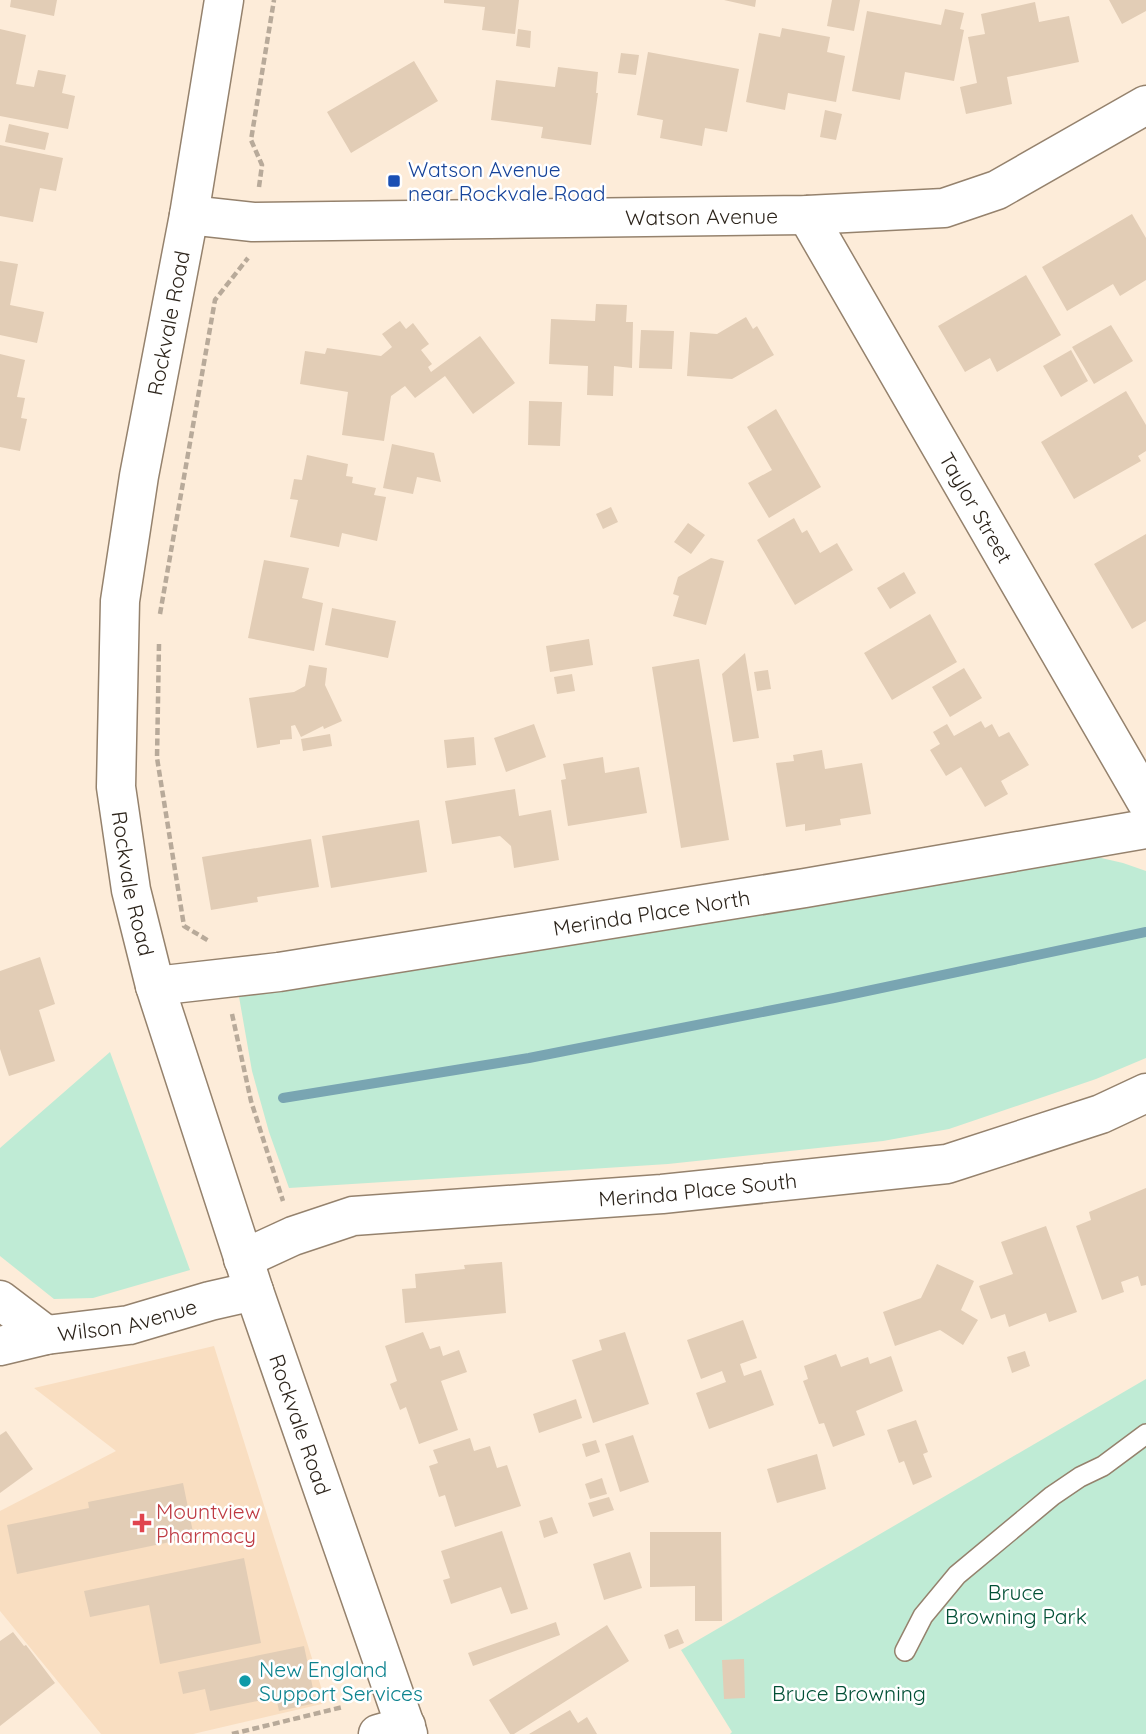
<svg xmlns="http://www.w3.org/2000/svg" width="1146" height="1734" font-family="Quicksand,sans-serif">
	<style>
		.built { fill: #f9dec1 }
		.green { fill: #bfebd5 }
		.lines { fill: none; stroke-linecap: round; stroke-linejoin: round }
		.stream { stroke: #79a5b2; stroke-width: 10 }
		.building { fill: #e2cdb6 }
		.service-casing { stroke: #95826d; stroke-width: 22 }
		.minor-casing { stroke: #95826d; stroke-width: 41 }
		.tertiary-casing { stroke: #95826d; stroke-width: 41 }
		.path { stroke: #b8aa9a; stroke-width: 4.5; stroke-dasharray: 7 3.5; stroke-linecap: butt }
		.service { stroke: #fff; stroke-width: 19 }
		.minor { stroke: #fff; stroke-width: 38 }
		.tertiary { stroke: #fff; stroke-width: 38 }
		.transit-dot { fill: #1a4fb4; stroke: #fff; stroke-width: 2.5 }
		.health-dot { fill: #e0444e; stroke: #fff; stroke-width: 2.5 }
		.culture-dot { fill: #0f9aa8; stroke: #fff; stroke-width: 2.5 }
		.labels { text-anchor: middle; dominant-baseline: central; stroke-width: 5; stroke-linejoin: round; paint-order: stroke }
		.transit-label { font-size: 21px; fill: #164399; stroke: #fff; text-anchor: start }
		.street-label { font-size: 21px; fill: #2c241b; stroke: #fff }
		.health-label { font-size: 21px; fill: #be3a42; stroke: #fff; text-anchor: start }
		.park-label { font-size: 21px; fill: #025036; stroke: #fff }
		.culture-label { font-size: 21px; fill: #0d838f; stroke: #fff; text-anchor: start }
	</style>
	<rect width="100%" height="100%" fill="#fdecd9"/>
	<path class="built" d="M214 1346 326 1703 193 1734H101L0 1611V1511L116 1451 34 1388Z"/>
	<path class="green" d="M1097 857 1123 863 1146 871V1058L1096 1079 949 1129 883 1141 668 1164 289 1188 269 1132 252 1071 238 991 665 927Z
		M110 1052 190 1270 93 1298 54 1299 0 1256V1148Z
		M1146 1379V1734H730L732 1732 681 1650Z"/>
	<g class="lines">
		<path class="stream" d="M283 1098 529 1058 834 998 1146 932"/>
	</g>
	<path class="building" d="M11 0H57L54 16 10 7Z
		M444 0H519L515 34 482 30 485 7 444 3Z
		M724 0H756L755 7Z
		M832 0H860L854 31 827 26Z
		M1109 0H1146V11L1122 24Z
		M1035 2 1039 22 1069 16 1079 62 1007 77 1012 104 966 114 960 87 977 83 968 37 985 34 981 14Z
		M945 9 964 13 960 29 964 30 954 81 905 72 900 100 852 91 867 11 941 25Z
		M782 28 830 37 827 52 845 56 836 102 788 93 785 110 746 102 759 33 780 37Z
		M0 29 26 35 16 84 34 87 38 70 66 75 62 93 75 96 68 129 0 116Z
		M518 29 531 31 530 48 516 46Z
		M648 52 739 69 727 132 705 128 702 146 660 138 663 120 637 115Z
		M621 53 639 55 636 75 618 73Z
		M414 61 438 101 351 153 327 112Z
		M558 67 598 72 596 93H598L591 145 541 138 543 127 491 120 496 80 555 87Z
		M825 110 842 114 836 140 820 137Z
		M9 124 49 133 45 150 5 142Z
		M0 145 63 158 56 191 40 188 33 222 0 216Z
		M1132 214 1146 238V280L1120 296 1113 284 1067 311 1042 267Z
		M0 261 18 264 10 305 44 312 37 343 0 335Z
		M1026 275 1061 335 997 372 990 358 965 372 938 326Z
		M596 304 627 305 626 322H633L632 368 614 366 613 396 587 395 588 366 549 364 551 319 595 321Z
		M746 317 753 329 757 326 774 355 732 379 687 376 690 332 717 334Z
		M400 321 406 329 413 323 429 344 421 350 432 364 428 367 431 372 480 336 515 383 473 414 445 376 415 398 405 386 391 396 384 441 342 435 348 392 300 384 305 351 325 354 327 348 381 356 392 347 382 334Z
		M1111 325 1133 361 1094 384 1072 347Z
		M641 330 674 331 672 369 639 368Z
		M1071 350 1088 381 1061 397 1043 366Z
		M0 354 25 360 17 397 25 398 21 418 27 419 20 451 0 447Z
		M1126 391 1146 425V451L1138 456 1141 461 1074 499 1041 442Z
		M529 401 562 402 560 446 528 445Z
		M776 409 821 487 769 518 748 483 772 470 747 427Z
		M392 444 434 453 441 482 417 477 413 494 383 488Z
		M307 455 348 464 346 476 353 477 352 483 376 488 374 495 386 497 377 541 342 533 339 547 290 537 298 500 290 499 294 479 302 480Z
		M611 507 618 522 603 529 596 514Z
		M794 518 802 533 807 530 820 553 837 543 853 570 795 605 757 540Z
		M688 523 705 535 691 554 674 542Z
		M1146 534V621L1132 629 1094 564Z
		M711 558 724 561 706 625 673 616 679 596 673 594 678 577Z
		M264 560 309 568 302 598 323 603 314 651 248 638Z
		M904 572 916 593 890 609 877 588Z
		M332 608 396 621 388 658 325 645Z
		M930 614 957 662 892 700 864 653Z
		M589 639 593 665 550 672 546 646Z
		M745 653 759 738 733 742 722 674Z
		M699 659 729 840 681 848 652 667Z
		M309 665 327 668 325 685 342 721 324 729 323 726 301 737 295 725 291 726 292 739 280 740V744L257 748 249 698 294 692 305 686Z
		M964 668 982 698 950 717 932 687Z
		M768 670 771 689 757 691 754 672Z
		M572 674 575 691 557 694 554 677Z
		M981 721 985 728 992 724 999 737 1009 732 1029 765 1001 781 1008 794 985 807 961 767 946 776 930 750 940 744 933 732 947 724 954 736Z
		M534 724 546 757 506 772 494 738Z
		M330 734 332 746 303 751 301 739Z
		M474 737 476 765 447 768 444 740Z
		M822 750 825 769 862 763 871 814 840 819 841 825 805 831V824L786 827 776 763 794 761 793 755Z
		M603 757 605 773 639 767 647 813 568 826 561 780 566 779 563 764Z
		M515 789 519 816 551 810 559 860 514 868 511 846 500 836 452 844 445 801Z
		M419 820 427 872 331 888 322 836Z
		M311 839 319 887 257 897 258 902 211 910 202 857Z
		M40 957 55 1004 39 1010 55 1061 9 1076 0 1049V971Z
		M1146 1188V1285L1141 1286 1138 1276 1121 1282 1124 1292 1102 1300 1076 1226 1091 1220 1089 1212Z
		M1046 1226 1077 1312 1049 1322 1046 1313 1009 1327 1005 1314 991 1319 979 1286 1013 1274 1001 1242Z
		M502 1262 506 1313 405 1323 402 1289 416 1288 415 1274 465 1269 464 1265Z
		M937 1264 974 1281 961 1310 978 1320 963 1345 940 1330 895 1346 883 1312 921 1298Z
		M743 1320 757 1358 740 1364 744 1376 761 1370 774 1405 709 1429 696 1393 726 1382 722 1371 701 1379 687 1340Z
		M423 1332 430 1349 440 1346 443 1356 459 1350 467 1372 441 1381 458 1430 419 1444 406 1407 400 1410 390 1384 397 1381 385 1346Z
		M625 1332 649 1404 593 1423 572 1360 602 1350 599 1340Z
		M1025 1351 1030 1366 1012 1373 1007 1357Z
		M836 1354 841 1367 868 1357 870 1364 891 1356 903 1391 856 1411 865 1435 833 1447 824 1423 819 1424 803 1381 808 1379 804 1366Z
		M576 1399 582 1418 539 1433 533 1414Z
		M916 1420 928 1452 923 1454 932 1477 913 1485 904 1461 899 1463 887 1430Z
		M6 1431 33 1469 0 1493V1435Z
		M633 1435 649 1482 620 1492 605 1444Z
		M470 1438 474 1451 490 1446 497 1468 507 1465 521 1506 455 1527 445 1495 439 1497 429 1466 438 1463 433 1450Z
		M596 1440 600 1452 586 1457 582 1444Z
		M817 1454 826 1489 777 1503 767 1469Z
		M602 1478 607 1494 590 1499 585 1484Z
		M183 1483 194 1537 17 1574 7 1525 89 1508 88 1502Z
		M609 1497 614 1510 593 1517 588 1503Z
		M552 1517 558 1533 544 1538 539 1521Z
		M502 1531 528 1609 511 1614 501 1587 451 1604 443 1580 450 1578 441 1551Z
		M650 1532H721L722 1621H695V1586L650 1587Z
		M630 1552 642 1588 604 1600 593 1564Z
		M244 1558 261 1643 160 1664 149 1605 90 1617 84 1591Z
		M556 1622 560 1635 473 1666 468 1653Z
		M607 1625 629 1661 514 1734H510L489 1700Z
		M678 1629 684 1643 669 1649 664 1635Z
		M13 1632 24 1646 26 1645 55 1683 0 1726V1641Z
		M304 1646 316 1703 279 1711 276 1697 210 1711 205 1689 183 1694 178 1672Z
		M744 1659 745 1698 724 1699 722 1660Z
		M570 1710 578 1723 587 1717 597 1734H529Z"/>
	<g class="lines">
		<g class="service-casing">
			<path id="service" d="M905 1651 923 1616 957 1575 1052 1496 1080 1477 1103 1466 1146 1434"/>
		</g>
		<g class="minor-casing">
			<g id="minor">
				<path id="s1" d="M189 215 253 222 807 215 944 208 997 190 1146 105"/>
				<path id="s2" d="M807 215 1146 801"/>
				<path id="s3" d="M155 986 279 972 805 888 1146 829"/>
				<path id="s4" d="M243 1259 293 1236 353 1216 662 1194 947 1164 1101 1114 1146 1093"/>
				<path d="M0 1300 46 1335"/>
				<path id="s5" d="M0 1346 46 1335 129 1325 210 1301 254 1291"/>
				<path d="M378 1734 406 1726"/>
			</g>
		</g>
		<g class="tertiary-casing">
			<g id="tertiary">
				<path id="s6" d="M224 0 189 215 139 476 120 601 116 787 131 890 155 986 254 1291 408 1734"/>
			</g>
		</g>
		<path class="path" d="M259 187 262 165 251 140 274 0
			M160 614 215 300 248 258
			M159 644 157 758 184 926 209 941
			M232 1014 251 1101 283 1201
			M232 1734 343 1707"/>
		<use href="#service" class="service"/>
		<use href="#minor" class="minor"/>
		<use href="#tertiary" class="tertiary"/>
	</g>
	<rect class="transit-dot" x="387" y="174" width="14" height="14" rx="3.5"/>
	<path class="health-dot" d="M138.5 1512.5h7v7h7v7h-7v7h-7v-7h-7v-7h7z"/>
	<circle class="culture-dot" cx="245" cy="1681" r="7"/>
	<g class="labels">
		<g class="transit-label">
			<text x="408" y="169">Watson Avenue<tspan x="408" dy="24">near Rockvale Road</tspan></text>
		</g>
		<g class="street-label">
			<text stroke="none"><textPath href="#s1" startOffset="513">Watson Avenue</textPath></text>
			<text transform="translate(168 323) rotate(-79)">Rockvale Road</text>
			<text stroke="none"><textPath href="#s2" startOffset="338">Taylor Street</textPath></text>
			<text stroke="none"><textPath href="#s6" startOffset="894">Rockvale Road</textPath></text>
			<text stroke="none"><textPath href="#s3" startOffset="502">Merinda Place North</textPath></text>
			<text stroke="none"><textPath href="#s4" startOffset="464">Merinda Place South</textPath></text>
			<text stroke="none"><textPath href="#s5" startOffset="130">Wilson Avenue</textPath></text>
			<text stroke="none"><textPath href="#s6" startOffset="1461">Rockvale Road</textPath></text>
		</g>
		<g class="health-label">
			<text x="156" y="1511">Mountview<tspan x="156" dy="24">Pharmacy</tspan></text>
		</g>
		<g class="park-label">
			<text x="1016" y="1592">Bruce<tspan x="1016" dy="24">Browning Park</tspan></text>
			<text x="849" y="1693">Bruce Browning</text>
		</g>
		<g class="culture-label">
			<text x="259" y="1669">New England<tspan x="259" dy="24">Support Services</tspan></text>
		</g>
	</g>
</svg>
